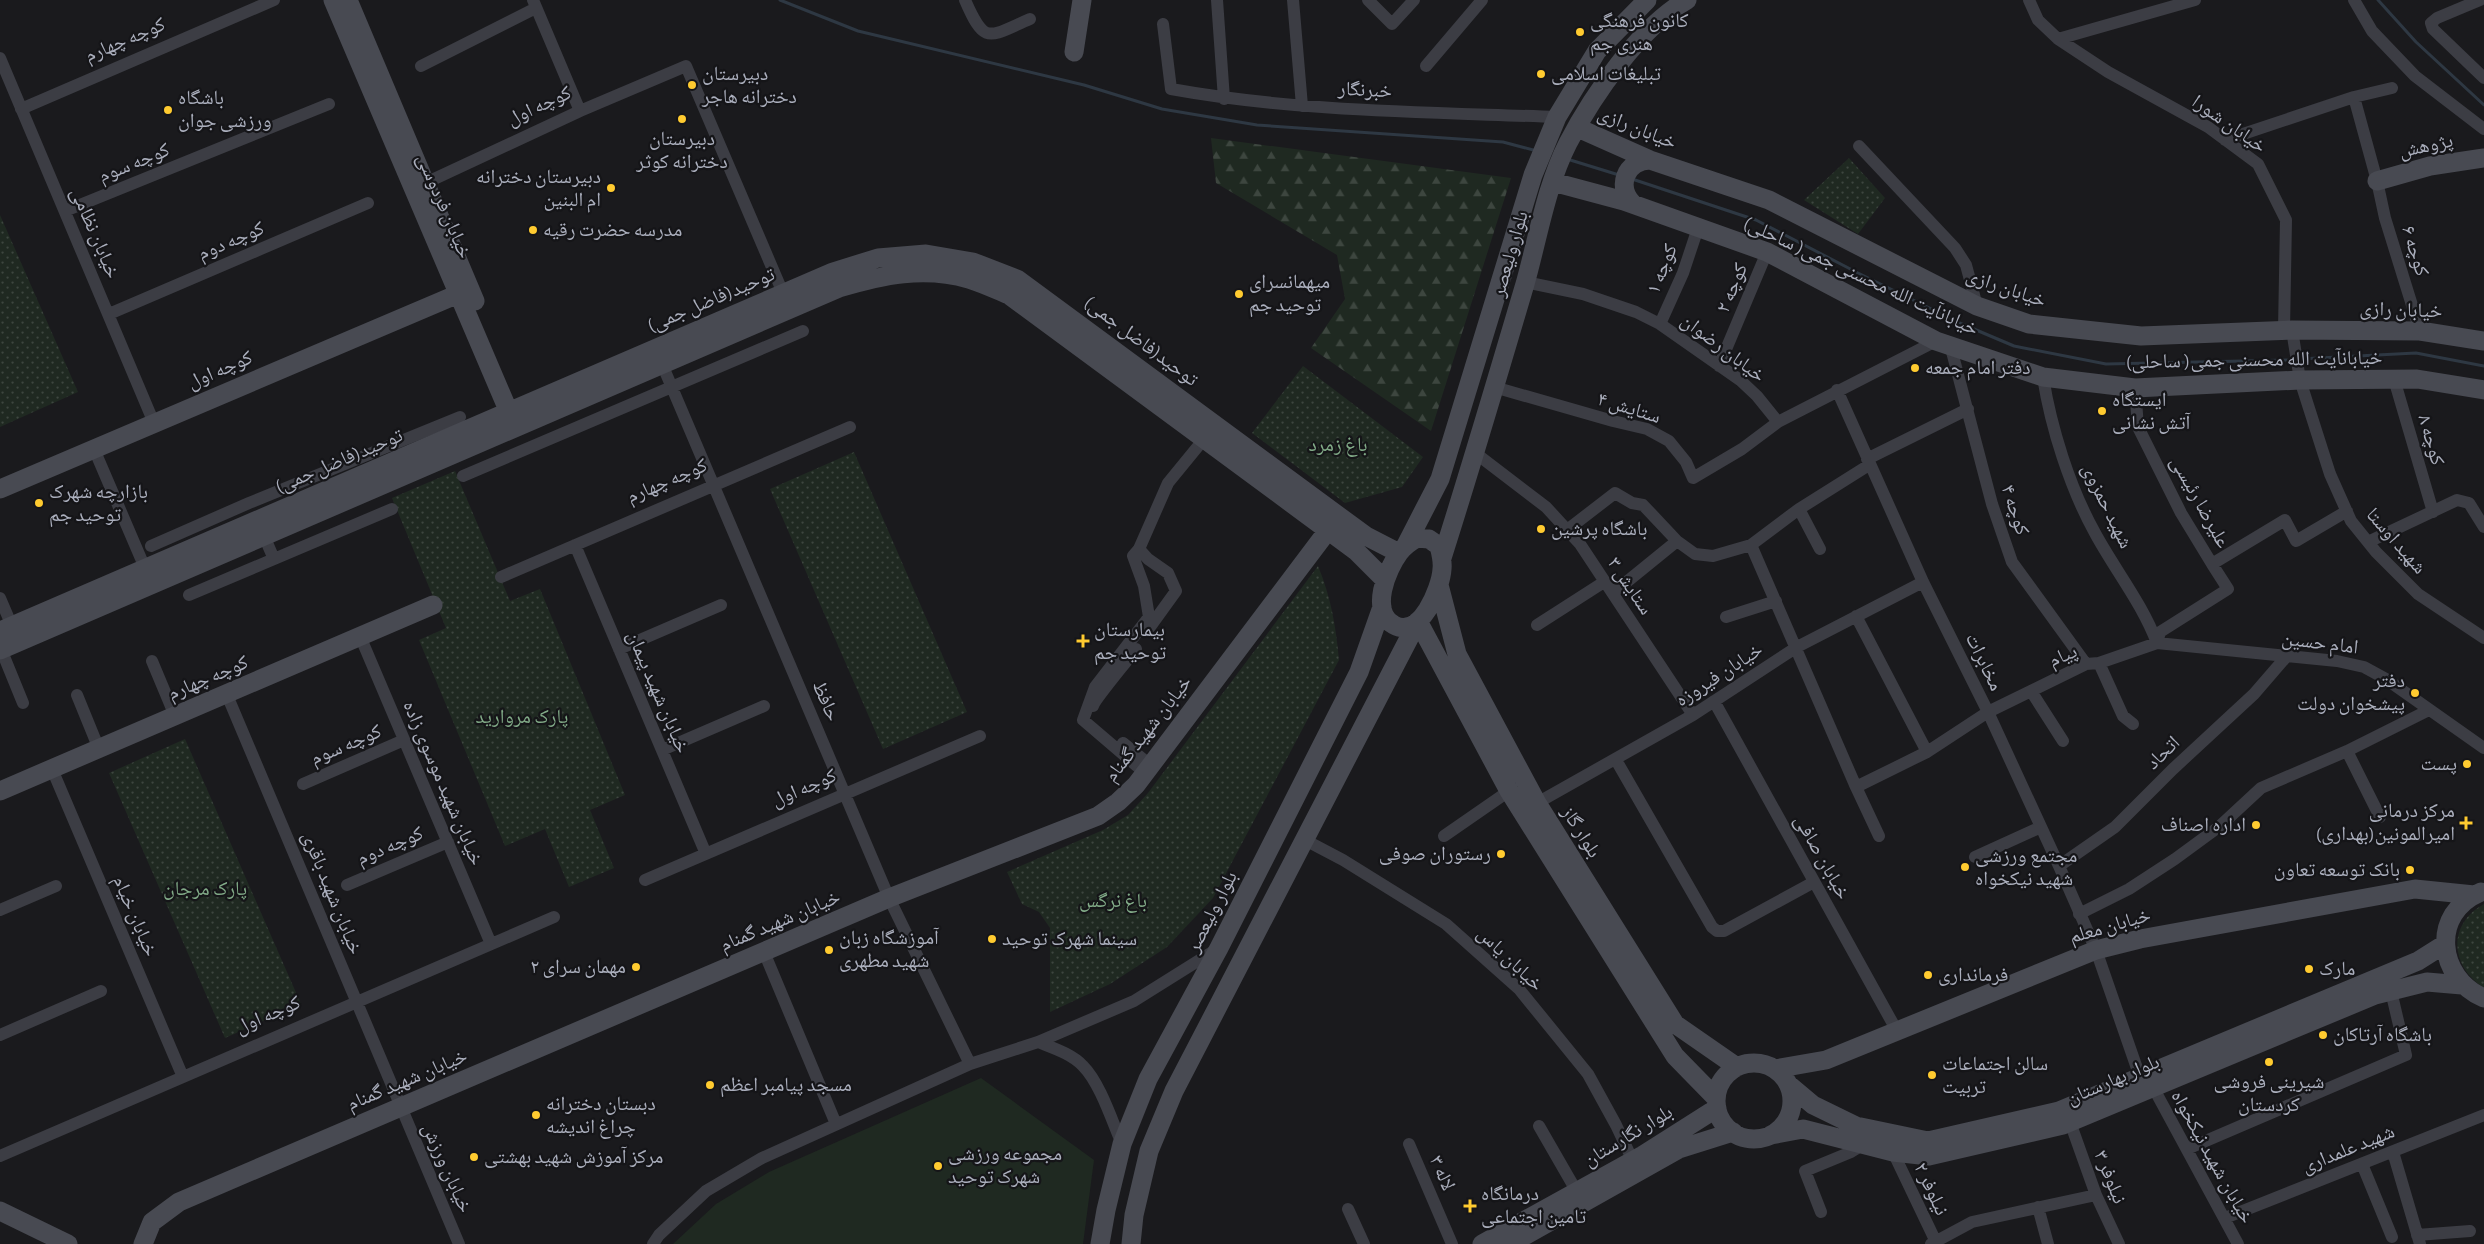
<svg xmlns="http://www.w3.org/2000/svg" width="2484" height="1244" font-family="'Alegreya Sans','Noto Naskh Arabic',sans-serif">
	<style>
		.grass { fill: url(#grass-dots) }
		.forest { fill: url(#forest-firs) }
		.garden { fill: #1f2921 }
		.lines { fill: none; stroke-linecap: round; stroke-linejoin: round }
		.stream { stroke: #2e3843; stroke-width: 3 }
		.street { stroke: #3c3d44; stroke-width: 12 }
		.secondary { stroke: #484a52; stroke-width: 19 }
		.poi-dot { fill: #ffcb30; stroke: #151518; stroke-width: 2 }
		.labels { text-anchor: middle; dominant-baseline: central; stroke-width: 4.5; stroke-linejoin: round; paint-order: stroke }
		.poi-label { font-size: 20px; fill: #abafbd; stroke: #151518; text-anchor: start }
		.street-label { font-size: 20px; fill: #abafbd; stroke: #151518 }
		.park-label { font-size: 20px; fill: #81aa87; stroke: #151518 }
	</style>
	<defs>
		<pattern id="grass-dots" width="8" height="8" patternUnits="userSpaceOnUse" patternTransform="scale(1.25)"><rect width="8" height="8" fill="#1f2921"/><path d="M2 2h.1M6 6h.1" fill="none" stroke="#3d463f" stroke-width="1.8" stroke-linecap="round"/></pattern>
		<pattern id="forest-firs" width="22" height="20" patternUnits="userSpaceOnUse" patternTransform="scale(1.25)"><rect width="22" height="20" fill="#1f2921"/><path d="M5 1l3.5 6h-7zM16 11l3.5 6h-7z" fill="#3d463f"/></pattern>
	</defs>
	<rect width="100%" height="100%" fill="#1a1a1d"/>
	<path class="grass" d="M1849 158 1885 198 1858 234 1804 200Z
		M0 215 78 392 0 427Z
		M1303 366 1423 457 1402 487 1345 503 1252 433Z
		M854 452 967 712 883 749 770 489Z
		M455 471 510 601 540 589 625 795 590 810 614 868 569 887 545 829 505 846 419 640 446 628 392 498Z
		M1318 566C1331 597 1336 627 1339 660L1213 898 1167 947 1110 984 1050 1012V928L1039 912 1022 904 1007 872 1103 830 1128 815 1148 793Z
		M185 739 301 1004 225 1038 109 773Z
		M2484 904V988C2450 967 2447 924 2484 904Z"/>
	<path class="forest" d="M1211 138 1511 178 1431 431 1311 348 1345 299 1337 255 1216 183Z"/>
	<path class="garden" d="M981 1078 1094 1160 1083 1244H673L716 1204 769 1172Z"/>
	<g class="lines">
		<path class="stream" d="M780 0 858 31 1084 85 1162 109 1257 125 1503 142 1537 151
			M2378 0 2416 42 2484 105
			M1567 159 1619 175
			M1632 179 1756 220 1858 273 1962 324 2014 346 2106 364 2293 360
			M2299 359 2416 353 2484 366"/>
		<path class="street" d="M533 0 580 111
			M965 0C985 46 988 37 1030 19
			M1217 0 1224 99
			M1293 0 1302 106
			M1368 0 1392 24 1414 0
			M2029 0 2038 20 2058 39 2108 72 2208 127 2258 164 2286 220 2284 330
			M2354 0 2372 31 2415 76 2484 129
			M2480 0 2437 18 2431 23 2433 29 2484 78
			M1163 24 1171 89C1298 112 1428 112 1557 117
			M2058 39 2195 0
			M0 58 154 423
			M421 66 536 8
			M1426 66 1482 0
			M2354 97 2377 181 2385 218 2420 331
			M21 109 274 0
			M2225 140 2354 97 2392 88
			M1859 146 1955 248 1966 265 1977 306
			M419 186 580 111 686 66 783 293
			M65 211 329 104
			M1525 282 1583 294 1636 312 1660 324 1740 380 1757 396 1778 422
			M109 314 368 203
			M1660 324 1683 273 1698 228
			M2292 330 2300 380 2330 474 2351 521 2376 552 2418 594 2484 638
			M1951 348 1992 504 2012 562 2086 664
			M659 357 889 898 970 1064
			M1719 366 1767 252
			M2043 377C2051 428 2070 488 2095 533 2115 570 2142 603 2157 643
			M2394 379 2433 512
			M1494 387 1613 421 1647 429 1669 441 1686 462 1693 478 1742 449 1778 422 1936 341
			M2135 388 2138 427 2181 513 2212 564 2285 520 2296 541 2347 511
			M1837 390 1923 582 1988 712 2059 866 2096 950 2140 1077
			M94 449 145 568
			M1474 452 1546 507 1580 544 1693 715
			M1867 459 1968 409
			M463 476 803 331
			M1799 509 1820 549
			M1567 530 1615 493 1632 503 1643 505 1677 541
			M264 536 274 559
			M2368 542 2457 500 2469 503 2484 527
			M575 545 706 854
			M1751 545 1856 787 1927 752 1988 712 2086 664 2099 663 2157 643 2337 661 2364 667 2386 679 2484 748
			M151 546 249 503 460 417
			M1139 549 1148 559 1168 573 1176 591 1150 627
			M501 577 850 427
			M1613 593 1677 541 1695 554 1713 556 1751 545 1799 509 1869 465
			M189 595 392 509
			M0 598 12 626
			M1856 616 1927 752
			M1726 617 1776 601
			M1537 625 1604 582
			M360 636 491 944
			M2157 643 2160 632 2228 589 2212 564
			M1 649 23 703
			M619 649 721 605
			M152 661 175 716
			M2099 663 2123 716 2133 724
			M2031 691 2063 741
			M77 695 99 749
			M227 695 459 1244
			M1714 701 1897 1031
			M1093 706C1095 699 1129 659 1136 649
			M1123 743 1150 765
			M662 750 764 706
			M2347 751 2380 817
			M1616 760 1712 927 1717 931H1724L1814 882
			M52 769 183 1077
			M1145 773 1083 720 1095 687 1149 617 1144 586 1133 556 1139 549 1168 483 1204 439
			M303 784 404 740
			M1856 787 1879 836
			M1537 803 1693 715 1797 647 1923 582
			M1444 836 1509 791
			M1305 840 1343 860 1446 924 1519 989 1588 1074 1616 1125 1633 1161
			M1975 857 2041 827
			M2059 866 2115 827 2173 769 2254 694 2286 657
			M645 880 980 736
			M347 885 448 842
			M0 910 56 886
			M2079 914 2129 889 2175 859 2220 826 2261 788 2347 751 2429 710
			M764 952 836 1124
			M0 1035 101 991
			M1038 1042C1053 1048 1072 1054 1083 1066 1100 1083 1112 1121 1122 1144
			M2153 1087 2238 1244
			M2070 1122 2096 1195 2119 1244
			M1539 1126 1577 1192
			M1409 1144 1452 1244
			M2187 1149 2406 1055 2391 991
			M1893 1152 1937 1244
			M2393 1152 2420 1244
			M0 1156 554 917
			M2362 1164 2392 1237
			M2038 1207 2048 1244
			M1348 1209 1364 1244
			M1821 1212 1805 1171 1851 1152 1864 1144
			M2225 1218 2484 1115
			M2417 1235 2470 1231
			M653 1244 659 1235 706 1191 762 1158 970 1064 1038 1042 1134 1001 1217 949
			M1931 1244 1972 1222 2096 1195"/>
		<path class="secondary" d="M333 0 514 424
			M348 0 475 301
			M1074 52 1082 0
			M1578 128 1650 160 1769 200 1977 306 2029 324 2141 336 2292 330 2420 331 2484 341
			M2377 181 2430 166 2484 158
			M1553 182 1624 201 1767 252 1936 341 2043 377 2135 388 2300 380 2417 379 2484 390
			M1633 204C1616 187 1625 161 1650 160
			M0 489 470 289
			M1417 538 1429 539 1439 546C1441 554 1443 561 1442 569 1441 588 1420 640 1394 625 1369 612 1387 569 1399 553 1404 546 1410 542 1417 538Z
			M1406 545 1440 479 1533 175 1557 117 1597 51 1647 0
			M1442 558C1471 467 1498 375 1525 284 1538 238 1546 186 1568 143 1593 95 1640 27 1687 0
			M1439 585 1457 654 1537 803 1675 1024 1737 1067
			M1418 621 1509 791 1675 1056 1716 1098
			M0 631 833 272 878 258 926 254 973 262 1017 279 1366 536 1399 553
			M0 650 839 288C882 275 924 266 969 279 982 283 995 289 1009 295L1356 551 1385 580
			M0 791 433 605
			M2481 892C2430 913 2437 978 2484 998
			M1716 1101a38 38 0 1 1 76 0a38 38 0 1 1-76 0Z
			M1775 1069 1826 1060 2096 950 2140 939 2415 889 2474 895
			M1788 1084 1813 1105 1856 1126 1928 1141 2059 1111 2418 961 2445 944
			M1771 1135 1803 1129 1893 1152 1929 1156 2063 1125 2375 995 2427 982 2462 985
			M0 1211 68 1244
			M143 1244 152 1222 179 1202 889 898 1098 816 1118 802 1136 785 1335 521
			M1100 1244 1106 1210 1122 1144 1148 1079 1219 948 1359 672 1382 607
			M1131 1244 1134 1215 1149 1151 1174 1091 1418 621
			M1482 1244 1643 1155 1717 1108
			M1510 1244 1679 1149 1733 1132"/>
	</g>
	<g class="poi-dot">
		<circle cx="1580" cy="32" r="5"/>
		<circle cx="1541" cy="74" r="5"/>
		<circle cx="692" cy="85" r="5"/>
		<circle cx="168" cy="110" r="5"/>
		<circle cx="682" cy="119" r="5"/>
		<circle cx="611" cy="188" r="5"/>
		<circle cx="533" cy="230" r="5"/>
		<circle cx="1239" cy="294" r="5"/>
		<circle cx="1915" cy="368" r="5"/>
		<circle cx="2102" cy="411" r="5"/>
		<circle cx="39" cy="503" r="5"/>
		<circle cx="1541" cy="529" r="5"/>
		<path d="M1080.5 633.5h5v5h5v5h-5v5h-5v-5h-5v-5h5z"/>
		<circle cx="2415" cy="693" r="5"/>
		<circle cx="2467" cy="764" r="5"/>
		<path d="M2463.5 815.5h5v5h5v5h-5v5h-5v-5h-5v-5h5z"/>
		<circle cx="2256" cy="825" r="5"/>
		<circle cx="1501" cy="854" r="5"/>
		<circle cx="1965" cy="867" r="5"/>
		<circle cx="2410" cy="870" r="5"/>
		<circle cx="992" cy="939" r="5"/>
		<circle cx="829" cy="950" r="5"/>
		<circle cx="636" cy="967" r="5"/>
		<circle cx="2309" cy="969" r="5"/>
		<circle cx="1928" cy="975" r="5"/>
		<circle cx="2323" cy="1035" r="5"/>
		<circle cx="2269" cy="1062" r="5"/>
		<circle cx="1932" cy="1075" r="5"/>
		<circle cx="710" cy="1085" r="5"/>
		<circle cx="536" cy="1115" r="5"/>
		<circle cx="474" cy="1157" r="5"/>
		<circle cx="938" cy="1166" r="5"/>
		<path d="M1467.5 1198.5h5v5h5v5h-5v5h-5v-5h-5v-5h5z"/>
	</g>
	<g class="labels">
		<g class="poi-label">
			<text x="1590" y="21">کانون فرهنگی<tspan x="1590" dy="23">هنری جم</tspan></text>
			<text x="702" y="74">دبیرستان<tspan x="702" dy="23">دخترانه هاجر</tspan></text>
			<text x="1551" y="74">تبلیغات اسلامی</text>
			<text x="178" y="98">باشگاه<tspan x="178" dy="23">ورزشی جوان</tspan></text>
			<text x="682" y="139" text-anchor="middle">دبیرستان<tspan x="682" dy="23">دخترانه کوثر</tspan></text>
			<text x="601" y="177" text-anchor="end">دبیرستان دخترانه<tspan x="601" dy="23">ام البنین</tspan></text>
			<text x="543" y="230">مدرسه حضرت رقیه</text>
			<text x="1249" y="282">میهمانسرای<tspan x="1249" dy="23">توحید جم</tspan></text>
			<text x="1925" y="368">دفتر امام جمعه</text>
			<text x="2112" y="400">ایستگاه<tspan x="2112" dy="23">آتش نشانی</tspan></text>
			<text x="49" y="492">بازارچه شهرک<tspan x="49" dy="23">توحید جم</tspan></text>
			<text x="1551" y="529">باشگاه پرشین</text>
			<text x="1094" y="630">بیمارستان<tspan x="1094" dy="23">توحید جم</tspan></text>
			<text x="2405" y="681" text-anchor="end">دفتر<tspan x="2405" dy="23">پیشخوان دولت</tspan></text>
			<text x="2457" y="764" text-anchor="end">پست</text>
			<text x="2455" y="811" text-anchor="end">مرکز درمانی<tspan x="2455" dy="23">امیرالمونین(بهداری)</tspan></text>
			<text x="2246" y="825" text-anchor="end">اداره اصناف</text>
			<text x="1491" y="854" text-anchor="end">رستوران صوفی</text>
			<text x="1975" y="856">مجتمع ورزشی<tspan x="1975" dy="23">شهید نیکخواه</tspan></text>
			<text x="2400" y="870" text-anchor="end">بانک توسعه تعاون</text>
			<text x="839" y="938">آموزشگاه زبان<tspan x="839" dy="23">شهید مطهری</tspan></text>
			<text x="1002" y="939">سینما شهرک توحید</text>
			<text x="626" y="967" text-anchor="end">مهمان سرای ۲</text>
			<text x="2319" y="969">مارک</text>
			<text x="1938" y="975">فرمانداری</text>
			<text x="2333" y="1035">باشگاه آرتاکان</text>
			<text x="1942" y="1064">سالن اجتماعات<tspan x="1942" dy="23">تربیت</tspan></text>
			<text x="2269" y="1082" text-anchor="middle">شیرینی فروشی<tspan x="2269" dy="23">کردستان</tspan></text>
			<text x="720" y="1085">مسجد پیامبر اعظم</text>
			<text x="546" y="1104">دبستان دخترانه<tspan x="546" dy="23">چراغ اندیشه</tspan></text>
			<text x="948" y="1154">مجموعه ورزشی<tspan x="948" dy="23">شهرک توحید</tspan></text>
			<text x="484" y="1157">مرکز آموزش شهید بهشتی</text>
			<text x="1481" y="1194">درمانگاه<tspan x="1481" dy="23">تامین اجتماعی</tspan></text>
		</g>
		<g class="street-label">
			<text transform="translate(125 40) rotate(-23)">کوچه چهارم</text>
			<text transform="translate(1365 90) rotate(3)">خبرنگار</text>
			<text transform="translate(539 106) rotate(-25)">کوچه اول</text>
			<text transform="translate(2229 124) rotate(35)">خیابان شورا</text>
			<text transform="translate(1637 128) rotate(22)">خیابان رازی</text>
			<text transform="translate(2426 146) rotate(-12)">پژوهش</text>
			<text transform="translate(134 163) rotate(-22)">کوچه سوم</text>
			<text transform="translate(444 206) rotate(67)">خیابان فردوسی</text>
			<text transform="translate(95 233) rotate(67)">خیابان نظامی</text>
			<text transform="translate(231 241) rotate(-23)">کوچه دوم</text>
			<text transform="translate(2415 251) rotate(73)">کوچه ۶</text>
			<text transform="translate(1510 254) rotate(-74)">بلوار ولیعصر</text>
			<text transform="translate(1662 269) rotate(-68)">کوچه ۱</text>
			<text transform="translate(1861 276) rotate(25)">خیابانآیت الله محسنی جمی( ساحلی)</text>
			<text transform="translate(1732 288) rotate(-67)">کوچه ۲</text>
			<text transform="translate(2006 288) rotate(19)">خیابان رازی</text>
			<text transform="translate(711 300) rotate(-23)">توحید(فاضل جمی)</text>
			<text transform="translate(2401 310) rotate(2)">خیابان رازی</text>
			<text transform="translate(1141 341) rotate(37)">توحید(فاضل جمی)</text>
			<text transform="translate(1723 348) rotate(37)">خیابان رضوان</text>
			<text transform="translate(2254 360) rotate(-1)">خیابانآیت الله محسنی جمی( ساحلی)</text>
			<text transform="translate(220 370) rotate(-23)">کوچه اول</text>
			<text transform="translate(1629 408) rotate(17)">ستایش ۴</text>
			<text transform="translate(2431 440) rotate(74)">کوچه ۸</text>
			<text transform="translate(339 461) rotate(-23)">توحید(فاضل جمی)</text>
			<text transform="translate(667 481) rotate(-23)">کوچه چهارم</text>
			<text transform="translate(2200 502) rotate(61)">علیرضا رئیسی</text>
			<text transform="translate(2107 506) rotate(64)">شهید حمزوی</text>
			<text transform="translate(2015 510) rotate(72)">کوچه ۴</text>
			<text transform="translate(2396 541) rotate(49)">شهید اوستا</text>
			<text transform="translate(1630 586) rotate(56)">ستایش ۳</text>
			<text transform="translate(2320 643) rotate(7)">امام حسین</text>
			<text transform="translate(2063 656) rotate(-23)">پیام</text>
			<text transform="translate(1984 662) rotate(64)">مخابرات</text>
			<text transform="translate(1719 675) rotate(-33)">خیابان فیروزه</text>
			<text transform="translate(208 678) rotate(-23)">کوچه چهارم</text>
			<text transform="translate(658 692) rotate(67)">خیابان شهید پیمان</text>
			<text transform="translate(826 701) rotate(67)">حافظ</text>
			<text transform="translate(1148 729) rotate(-52)">خیابان شهید گمنام</text>
			<text transform="translate(346 745) rotate(-23)">کوچه سوم</text>
			<text transform="translate(2163 753) rotate(-44)">اتحاد</text>
			<text transform="translate(443 783) rotate(67)">خیابان شهید موسوی زاده</text>
			<text transform="translate(804 788) rotate(-23)">کوچه اول</text>
			<text transform="translate(1581 832) rotate(58)">بلوار گاز</text>
			<text transform="translate(390 846) rotate(-23)">کوچه دوم</text>
			<text transform="translate(1822 857) rotate(61)">خیابان صافی</text>
			<text transform="translate(332 893) rotate(68)">خیابان شهید باقری</text>
			<text transform="translate(1212 912) rotate(-63)">بلوار ولیعصر</text>
			<text transform="translate(135 916) rotate(67)">خیابان خیام</text>
			<text transform="translate(780 921) rotate(-23)">خیابان شهید گمنام</text>
			<text transform="translate(2110 926) rotate(-16)">خیابان معلم</text>
			<text transform="translate(1510 959) rotate(44)">خیابان یاس</text>
			<text transform="translate(268 1015) rotate(-23)">کوچه اول</text>
			<text transform="translate(407 1080) rotate(-23)">خیابان شهید گمنام</text>
			<text transform="translate(2113 1080) rotate(-23)">بلوار بهارستان</text>
			<text transform="translate(1628 1136) rotate(-31)">بلوار نگارستان</text>
			<text transform="translate(2348 1149) rotate(-22)">شهید علمداری</text>
			<text transform="translate(2212 1157) rotate(61)">خیابان شهید نیکخواه</text>
			<text transform="translate(447 1168) rotate(66)">خیابان ورزش</text>
			<text transform="translate(1442 1173) rotate(66)">لاله ۳</text>
			<text transform="translate(2110 1177) rotate(68)">نیلوفر ۳</text>
			<text transform="translate(1931 1189) rotate(65)">نیلوفر ۲</text>
		</g>
		<g class="park-label">
			<text x="1338" y="445">باغ زمرد</text>
			<text x="522" y="717">پارک مروارید</text>
			<text x="205" y="889">پارک مرجان</text>
			<text x="1113" y="901">باغ نرگس</text>
		</g>
	</g>
</svg>
